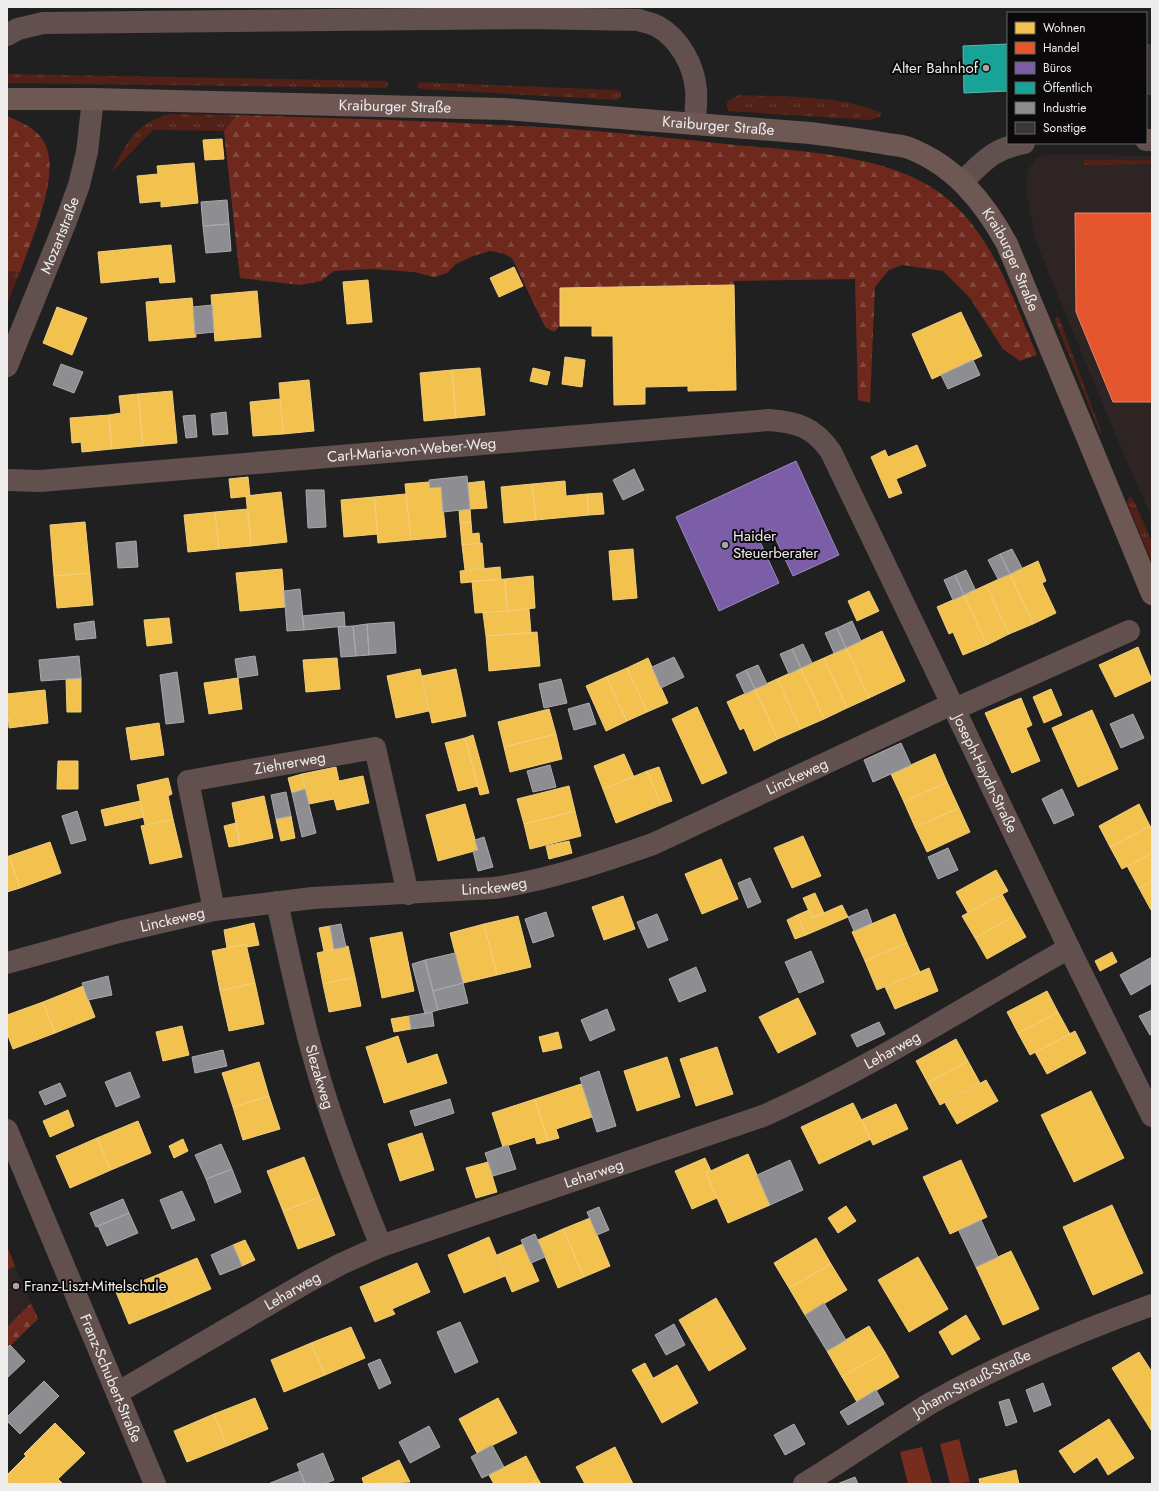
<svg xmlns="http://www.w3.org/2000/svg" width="1159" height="1491" font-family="Jost,sans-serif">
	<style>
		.built { fill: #2d2423 }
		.grass { fill: url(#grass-tufts) }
		.forest { fill: url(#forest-firs) }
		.water { fill: #762d1e }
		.homes { fill: #f2c14e; stroke: #f1ce7d }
		.shops { fill: #e4572e; stroke: #e78467 }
		.offices { fill: #7b5ea7; stroke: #9e89bc }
		.public { fill: #17a398; stroke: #58b9b1 }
		.industry { fill: #8d8d92; stroke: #aaaaad }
		.building { fill: #383636; stroke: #4c4b4b }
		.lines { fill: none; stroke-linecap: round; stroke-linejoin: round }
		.minor { stroke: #61504d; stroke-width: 22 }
		.major { stroke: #6d5854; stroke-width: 22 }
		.poi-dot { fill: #a7a5a5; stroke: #0b0909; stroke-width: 1.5 }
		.labels { text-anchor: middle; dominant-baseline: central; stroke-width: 4; stroke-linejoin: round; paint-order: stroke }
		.poi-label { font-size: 15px; fill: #efecec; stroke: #0b0909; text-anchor: start }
		.street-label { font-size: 15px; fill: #efecec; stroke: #0b0909 }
	</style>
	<defs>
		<pattern id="grass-tufts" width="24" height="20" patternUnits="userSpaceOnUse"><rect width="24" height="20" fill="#512016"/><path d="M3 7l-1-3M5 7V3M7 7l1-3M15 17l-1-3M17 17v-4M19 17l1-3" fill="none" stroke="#6a4138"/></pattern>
		<pattern id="forest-firs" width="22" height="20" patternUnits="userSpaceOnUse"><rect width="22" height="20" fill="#6e291c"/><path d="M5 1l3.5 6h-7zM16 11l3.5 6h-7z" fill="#83483d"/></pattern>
	</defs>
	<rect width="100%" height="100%" fill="#212020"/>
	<path class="built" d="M1052 154 1152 156V519L1118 441 1036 242 1026 191 1028 170 1036 158Z
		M15 1266 31 1303 7 1327V1270Z"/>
	<path class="grass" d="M7 74 386 81 389 84 385 88 7 83Z
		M419 82 617 90 621 92V97L617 100 421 89 417 87Z
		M739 95C781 97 843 95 881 113L880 117 869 120 728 111 727 101Z
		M169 114 237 115 224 131 153 130 112 172C127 142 135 124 169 114Z
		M1084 160H1152V164L1084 165Z
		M7 271 20 272 7 304Z
		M1056 317 1059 318 1102 434 1100 433 1055 320Z
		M1129 497 1133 499 1152 542V562L1127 503Z"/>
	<path class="forest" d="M237 115C325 118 413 120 500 125 576 128 651 136 726 144 793 151 885 153 940 193 992 231 1013 299 1037 355L1020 361 1003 349 970 298 943 271 902 265 889 270 875 287 870 403 858 400 855 279 734 281V285L560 288V326L554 332 545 327 512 258 502 253 490 251 473 256 456 264 447 273 434 277 414 272 372 269 334 271 321 281 300 285 240 278 224 131Z
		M7 116C21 122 36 128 44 142 62 172 31 241 20 272L7 271Z
		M7 1246 15 1266 7 1270Z
		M31 1303 38 1319 7 1349V1327Z"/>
	<path class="water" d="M959 1439 970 1482 950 1484 940 1444Z
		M922 1447 932 1484H908L900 1452Z"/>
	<path class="homes" d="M222 139 224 159 205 160 203 140Z
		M194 163 198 203 161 207V201L140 203 137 176 158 174 157 166Z
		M171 245 175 282 160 283 159 277 101 283 98 252Z
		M514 267 523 286 499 297 490 278Z
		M368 280 372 322 347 324 343 282Z
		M734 285 736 390 688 391V386L645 387V404L614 405 613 336H592V326H560V288Z
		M257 291 261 337 215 341 211 295Z
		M192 298 196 337 149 341 146 302Z
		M57 307 87 318 72 355 43 343Z
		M961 312 982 356 932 379 912 334Z
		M565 357 585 360 582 387 562 384Z
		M480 368 485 415 456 418 452 370Z
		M533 368 550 372 547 385 530 381Z
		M452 370 456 418 424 421 420 373Z
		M309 380 314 431 283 434 279 383Z
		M172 391 177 443 143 446 138 394Z
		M138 394 143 446 112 449 109 415 121 413 119 396Z
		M280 399 283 434 253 436 250 402Z
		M109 415 112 449 82 452 81 442 72 443 70 418Z
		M917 445 926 466 896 479 902 493 889 498 871 457 885 450 888 457Z
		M248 477 250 496 231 498 229 479Z
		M484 481 487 508 470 509 468 483Z
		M565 481 566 496 587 494 589 515 536 520 532 484Z
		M429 482 430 488 441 487 446 537 411 540 405 484Z
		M532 484 536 520 504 523 501 487Z
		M281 492 287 542 251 546 246 496Z
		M602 493 604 514 589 515 587 494Z
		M406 494 411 540 378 543 374 497Z
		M374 497 378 534 344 537 341 500Z
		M248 509 251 546 219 549 215 512Z
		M470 509 471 522 460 523 459 510Z
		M215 512 219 549 188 552 184 515Z
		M85 522 90 573 54 576 50 525Z
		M471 522 472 534 479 533 480 543 462 545 460 523Z
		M482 543 484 568 465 570 462 545Z
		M633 549 637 598 613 600 609 551Z
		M1038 561 1046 581 1042 583 1056 613 1033 624 1010 574Z
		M500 567 501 579 461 583 460 571Z
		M282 569 285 607 240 611 236 573Z
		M90 573 93 605 57 608 54 576Z
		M1010 574 1033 624 1009 634 986 585Z
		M533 576 535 608 507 611 505 579Z
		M505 579 507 611 475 613 472 581Z
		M986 585 1009 634 987 645 964 595Z
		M869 591 879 611 857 621 848 601Z
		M964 595 987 645 963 655 953 632 949 634 937 607Z
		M529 609 531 633 486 636 483 613Z
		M169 618 172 643 147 646 144 620Z
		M882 631 905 681 869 698 846 648Z
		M537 632 540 666 489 671 486 636Z
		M1138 647 1152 680 1115 697 1099 665Z
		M846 648 869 698 847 708 824 658Z
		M337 658 340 689 306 692 303 660Z
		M648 658 668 703 647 712 627 668Z
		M824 658 847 708 824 719 801 668Z
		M627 668 647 712 627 721 606 677Z
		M801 668 824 719 801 729 777 679Z
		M420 669 429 711 396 718 387 676Z
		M456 669 466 716 432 723 422 676Z
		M606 677 627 721 606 731 586 686Z
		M81 678V712H67L66 679Z
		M238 678 242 709 209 714 204 683Z
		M777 679 801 729 778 739 755 689Z
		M755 689 778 739 754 751 744 728 740 730 727 702Z
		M1051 689 1062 715 1044 723 1033 697Z
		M45 690 48 723 9 728 7 694Z
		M1021 698 1032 725 1026 728 1040 761 1012 773 985 713Z
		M697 707 727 773 702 784 672 719Z
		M549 709 556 734 504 747 498 722Z
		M1092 710 1118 769 1078 787 1052 728Z
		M159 723 164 755 131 760 126 728Z
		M556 734 562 759 510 772 504 747Z
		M473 735 489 793 480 795 465 738Z
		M465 738 478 786 458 791 445 743Z
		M624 754 634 777 603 789 594 766Z
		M935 754 947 782 904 802 891 774Z
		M58 761H78V789H57Z
		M336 767 339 781 363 776 369 803 337 810 334 799 309 804 302 774Z
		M659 767 672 801 661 805 647 771Z
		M647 771 661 805 616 823 603 789Z
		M302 774 305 789 292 793 288 778Z
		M168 778 172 794 168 796 173 819 145 825 137 785Z
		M947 782 959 808 915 827 904 802Z
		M569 786 575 811 524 824 517 799Z
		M264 796 273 838 240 845 232 803Z
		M140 801 144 817 105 826 101 810Z
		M465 804 478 850 438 861 426 815Z
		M1139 804 1150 826 1110 847 1099 826Z
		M959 808 970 832 927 852 915 827Z
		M575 811 581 836 530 849 524 824Z
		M291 816 295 838 281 841 276 819Z
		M173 819 182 857 150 864 141 826Z
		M236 823 240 845 229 847 224 826Z
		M1150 826 1152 830V853L1122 869 1110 847Z
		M803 836 821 876 792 888 774 848Z
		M569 841 572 853 549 859 546 846Z
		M50 842 61 873 20 888 9 856Z
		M1152 853V881L1139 888 1127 866Z
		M9 856 20 888 7 892V857Z
		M721 859 738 899 702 914 685 874Z
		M996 870 1008 891 968 913 956 892Z
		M1152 881V909L1151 910 1139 888Z
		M815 893 824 913 812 918 803 898Z
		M1002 894 1014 916 975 938 962 916Z
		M623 896 635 929 604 940 592 907Z
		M842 905 848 917 806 935 797 915 809 910 812 918Z
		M895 914 907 943 865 961 852 932Z
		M797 915 806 935 795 939 787 920Z
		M518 916 531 967 497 975 484 924Z
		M1014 916 1026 937 987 959 975 938Z
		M254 923 259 945 247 947 246 944 227 948 224 930Z
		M484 924 497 975 463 983 450 933Z
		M330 926 334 949 324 951 319 928Z
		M402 932 414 991 382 998 370 938Z
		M907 943 920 972 877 990 865 961Z
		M246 944 255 983 220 991 212 951Z
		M348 946 355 977 323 984 317 953Z
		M1112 952 1117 962 1100 971 1095 961Z
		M929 968 938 991 895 1009 885 987Z
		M355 977 361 1006 329 1012 323 984Z
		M255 983 264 1024 229 1031 220 991Z
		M83 986 95 1017 55 1033 43 1002Z
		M1047 991 1058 1012 1018 1033 1007 1012Z
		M798 998 816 1034 778 1053 759 1017Z
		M43 1002 55 1033 13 1049 7 1033V1015Z
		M1058 1012 1070 1034 1030 1055 1018 1033Z
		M409 1016 411 1029 394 1032 391 1019Z
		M182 1026 189 1055 163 1061 156 1032Z
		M1075 1031 1086 1053 1047 1074 1035 1052Z
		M558 1032 562 1048 543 1052 539 1037Z
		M398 1036 407 1064 437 1054 447 1083 384 1103 366 1047Z
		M956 1039 968 1061 928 1083 916 1061Z
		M717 1047 733 1094 696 1106 680 1059Z
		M667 1057 680 1097 637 1111 624 1071Z
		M968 1061 980 1083 940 1105 928 1083Z
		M259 1062 269 1096 233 1107 222 1073Z
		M986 1080 998 1101 957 1124 945 1103Z
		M581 1084 592 1117 556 1129 559 1138 548 1141 535 1099Z
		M1091 1091 1124 1158 1074 1182 1041 1115Z
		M269 1096 280 1129 243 1140 233 1107Z
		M535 1099 548 1141 537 1144 535 1137 503 1147 492 1113Z
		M853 1103 871 1139 819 1164 801 1127Z
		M896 1104 908 1129 873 1145 861 1120Z
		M68 1110 74 1126 50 1137 43 1121Z
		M138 1121 151 1153 111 1170 97 1138Z
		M422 1133 434 1170 400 1181 388 1144Z
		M97 1138 111 1170 70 1188 56 1156Z
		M183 1139 188 1151 174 1158 169 1146Z
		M748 1154 770 1205 728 1223 706 1173Z
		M304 1157 320 1197 283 1211 267 1171Z
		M705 1158 711 1171 706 1173 717 1198 692 1209 675 1171Z
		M961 1160 987 1217 950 1234 923 1177Z
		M488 1162 497 1192 476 1198 466 1168Z
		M320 1197 335 1235 298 1249 283 1211Z
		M1112 1205 1143 1273 1093 1295 1063 1227Z
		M846 1206 856 1221 838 1233 828 1218Z
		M590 1218 610 1266 584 1277 563 1229Z
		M563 1229 584 1277 558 1288 538 1240Z
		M489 1237 505 1276 464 1293 448 1255Z
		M816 1238 831 1264 789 1288 774 1263Z
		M245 1240 255 1260 242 1266 233 1245Z
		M523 1244 539 1281 512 1292 497 1255Z
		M1011 1251 1039 1309 1003 1325 976 1267Z
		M918 1257 948 1309 909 1332 878 1280Z
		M197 1258 211 1289 170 1307 157 1275Z
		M417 1263 430 1292 392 1309 395 1314 375 1322 360 1287Z
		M831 1264 847 1290 805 1315 789 1288Z
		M157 1275 170 1307 129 1324 116 1292Z
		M716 1298 746 1349 709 1371 679 1320Z
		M966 1315 980 1339 952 1355 939 1332Z
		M869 1326 885 1352 842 1377 827 1351Z
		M351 1327 365 1358 325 1375 311 1343Z
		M311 1343 325 1375 284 1392 271 1360Z
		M885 1352 899 1377 857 1402 842 1377Z
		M1139 1352 1152 1372 1151 1430 1112 1368Z
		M645 1363 653 1378 641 1385 632 1370Z
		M677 1365 698 1403 662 1423 641 1385Z
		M255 1398 268 1429 227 1446 214 1414Z
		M498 1398 517 1433 477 1453 459 1419Z
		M214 1414 227 1446 187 1462 174 1431Z
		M1109 1419 1134 1458 1108 1475 1097 1457 1074 1473 1059 1451Z
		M55 1423 85 1453 58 1479 62 1483 7 1484V1475L26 1456 24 1454Z
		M615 1447 633 1484H585L576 1467Z
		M526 1456 538 1479 529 1484H494L489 1475Z
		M399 1460 410 1482 364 1484 362 1478Z
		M1016 1470 1019 1484H980L979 1479Z
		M538 1479 541 1484H529Z"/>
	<path class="shops" d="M1075 213H1152V402H1113L1076 312Z"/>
	<path class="offices" d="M796 461 839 555 793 576 771 529 757 535 779 583 719 611 676 517Z"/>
	<path class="public" d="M1008 44V91L964 93 963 46Z"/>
	<path class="industry" d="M227 200 229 224 203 226 201 202Z
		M229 224 231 251 206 253 203 226Z
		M212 305 214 332 195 334 193 307Z
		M973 360 980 375 948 389 941 375Z
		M61 364 83 372 74 393 53 385Z
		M226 412 228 434 213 435 211 414Z
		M195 415 197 437 186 438 183 416Z
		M634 469 644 490 623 500 613 480Z
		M467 476 470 509 443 512 441 487 430 488 429 480Z
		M306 490H324L326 527 308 528Z
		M136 541 138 567 118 568 116 543Z
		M1012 549 1022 568 1010 574 1000 554Z
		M1000 554 1010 574 998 579 988 560Z
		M966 570 975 589 964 595 955 575Z
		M955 575 964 595 953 600 944 580Z
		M300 589 304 630 287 631 284 591Z
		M344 612 345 626 304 630 302 616Z
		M94 621 96 638 76 640 74 624Z
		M852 621 861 641 846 648 837 628Z
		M394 622 396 653 369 655 367 624Z
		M367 624 369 655 356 656 353 626Z
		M353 626 356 656 341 657 338 627Z
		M837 628 846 648 834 653 825 633Z
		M803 644 812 663 801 668 792 649Z
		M792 649 801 668 789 674 780 654Z
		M79 656 81 678 41 681 39 660Z
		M255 656 258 675 238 678 235 659Z
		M674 657 684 677 661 688 652 667Z
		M758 665 767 684 755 689 746 670Z
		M746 670 755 689 745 694 736 675Z
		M177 672 184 722 166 724 160 675Z
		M561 679 567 703 544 708 539 684Z
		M589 703 596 724 574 730 568 709Z
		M1133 714 1144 738 1121 748 1110 724Z
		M901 743 911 765 873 782 864 760Z
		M550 765 556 787 533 792 527 771Z
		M305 789 316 833 302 837 292 793Z
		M1062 789 1074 815 1054 824 1042 799Z
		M286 792 291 816 276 819 271 795Z
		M77 811 86 840 71 844 62 816Z
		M484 837 493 867 478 871 473 851 478 850 475 840Z
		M948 848 958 870 938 879 928 857Z
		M750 878 761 902 748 908 738 883Z
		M867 909 872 923 854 931 848 917Z
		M546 912 554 936 533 943 525 919Z
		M657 914 668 940 648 948 637 922Z
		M341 924 346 947 334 949 330 926Z
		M811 951 824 982 799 993 785 962Z
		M455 953 463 983 433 991 425 960Z
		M1152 957V983L1131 995 1120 975Z
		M425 960 438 1010 425 1014 412 964Z
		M696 967 706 991 679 1002 669 979Z
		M108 976 112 995 88 1000 82 983Z
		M463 983 468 1003 438 1010 433 991Z
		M607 1009 615 1030 590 1041 581 1020Z
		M1152 1010V1034L1150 1035 1139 1016Z
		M432 1012 434 1026 411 1029 409 1016Z
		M879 1022 885 1034 857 1047 851 1035Z
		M223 1050 227 1066 195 1073 192 1057Z
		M599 1071 616 1126 597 1132 580 1078Z
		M130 1072 140 1097 116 1107 105 1082Z
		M60 1083 66 1096 45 1105 39 1092Z
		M450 1099 454 1113 415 1126 410 1111Z
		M221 1144 232 1169 206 1179 195 1155Z
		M508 1145 516 1169 493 1176 485 1153Z
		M790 1160 803 1190 770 1205 757 1175Z
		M232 1169 241 1192 215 1203 206 1179Z
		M182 1191 195 1220 172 1229 160 1200Z
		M123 1199 129 1213 96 1227 90 1213Z
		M599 1207 609 1230 597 1235 587 1212Z
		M129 1213 138 1233 107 1246 98 1226Z
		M981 1220 998 1257 976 1267 959 1231Z
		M535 1234 545 1257 531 1263 521 1240Z
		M233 1245 242 1266 220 1275 211 1255Z
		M824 1303 846 1340 827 1351 805 1315Z
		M460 1322 478 1362 455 1373 437 1332Z
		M674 1324 685 1345 666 1355 655 1335Z
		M10 1345 25 1361 7 1378V1348Z
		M380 1359 391 1383 379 1389 368 1364Z
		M44 1381 59 1396 20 1434 7 1421V1417Z
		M1043 1383 1051 1405 1034 1412 1026 1390Z
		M876 1390 884 1404 848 1425 840 1412Z
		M1009 1399 1017 1422 1006 1426 999 1402Z
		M794 1424 805 1444 785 1455 774 1435Z
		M429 1426 440 1447 410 1463 399 1442Z
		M492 1445 504 1467 482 1478 471 1457Z
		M323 1453 334 1480 324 1484H305L297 1464Z
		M300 1471 305 1484H268Z
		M855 1477 858 1484H837Z"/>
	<path class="building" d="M1146 45H1152V94H1146Z"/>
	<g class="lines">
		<g class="minor">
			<path d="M7 35 18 29 43 23 527 18 639 20C644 22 651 23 657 26 679 38 694 65 696 90 697 101 695 113 695 124"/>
			<path d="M1146 140H1152"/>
			<path d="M963 181C985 160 993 149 1024 143"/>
			<path id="s1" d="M7 366 66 221 79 185 87 152 93 99"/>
			<path id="s2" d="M7 480 40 481 769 420C797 422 814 427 831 452L1069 948 1152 1116"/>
			<path d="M955 709 1129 631"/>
			<path id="s3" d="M277 902C288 953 299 1005 313 1055 331 1121 356 1184 381 1246"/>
			<path id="s4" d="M214 910 188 781 375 748 408 894"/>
			<path id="s5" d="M7 963 119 932 214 910 313 898 494 888C549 880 601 862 653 844L952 704"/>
			<path id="s6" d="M7 1130 155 1484"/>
			<path id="s7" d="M117 1393 309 1281 341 1264 381 1246 763 1116C869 1069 968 1005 1069 948"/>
			<path id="s8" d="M804 1484C847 1458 888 1429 931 1403 1001 1364 1077 1332 1152 1305"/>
		</g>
		<path class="major" id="s9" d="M7 99H93L504 109 810 133C834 136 858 139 882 143 891 145 901 145 909 148 955 166 984 202 1007 244L1152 594"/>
	</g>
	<g class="poi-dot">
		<circle cx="986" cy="68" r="4"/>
		<circle cx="725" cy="545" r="4"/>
		<circle cx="16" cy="1286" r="4"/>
	</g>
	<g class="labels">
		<g class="poi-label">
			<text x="978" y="68" text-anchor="end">Alter Bahnhof</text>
			<text x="733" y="536">Haider<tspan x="733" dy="17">Steuerberater</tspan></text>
			<text x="24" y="1286">Franz-Liszt-Mittelschule</text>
		</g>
		<g class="street-label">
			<text stroke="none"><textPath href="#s9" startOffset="388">Kraiburger Straße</textPath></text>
			<text stroke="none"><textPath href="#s9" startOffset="712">Kraiburger Straße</textPath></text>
			<text stroke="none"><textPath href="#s1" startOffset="141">Mozartstraße</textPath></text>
			<text stroke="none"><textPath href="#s9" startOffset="1060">Kraiburger Straße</textPath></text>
			<text stroke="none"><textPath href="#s2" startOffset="406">Carl-Maria-von-Weber-Weg</textPath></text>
			<text stroke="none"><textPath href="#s4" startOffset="235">Ziehrerweg</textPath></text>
			<text stroke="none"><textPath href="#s2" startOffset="1194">Joseph-Haydn-Straße</textPath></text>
			<text stroke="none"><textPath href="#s5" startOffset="819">Linckeweg</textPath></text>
			<text stroke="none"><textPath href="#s5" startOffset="495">Linckeweg</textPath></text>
			<text stroke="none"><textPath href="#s5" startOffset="171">Linckeweg</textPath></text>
			<text stroke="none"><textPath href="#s7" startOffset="851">Leharweg</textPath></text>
			<text stroke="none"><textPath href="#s3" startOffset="180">Slezakweg</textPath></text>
			<text stroke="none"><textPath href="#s7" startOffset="527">Leharweg</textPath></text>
			<text stroke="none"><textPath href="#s7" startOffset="203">Leharweg</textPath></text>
			<text stroke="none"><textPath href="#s6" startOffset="269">Franz-Schubert-Straße</textPath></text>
			<text stroke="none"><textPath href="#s8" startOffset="196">Johann-Strauß-Straße</textPath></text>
		</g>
	</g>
	<rect width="1159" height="1491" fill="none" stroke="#efecec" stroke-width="16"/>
	<rect x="1007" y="12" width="140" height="132" fill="#0b0909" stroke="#666464"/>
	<rect x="1015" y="22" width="20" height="12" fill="#f2c14e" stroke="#666464"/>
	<text x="1043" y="32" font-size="12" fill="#efecec">Wohnen</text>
	<rect x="1015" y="42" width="20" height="12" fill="#e4572e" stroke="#666464"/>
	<text x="1043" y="52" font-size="12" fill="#efecec">Handel</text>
	<rect x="1015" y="62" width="20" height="12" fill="#7b5ea7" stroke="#666464"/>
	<text x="1043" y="72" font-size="12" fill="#efecec">Büros</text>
	<rect x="1015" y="82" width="20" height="12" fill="#17a398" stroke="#666464"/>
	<text x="1043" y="92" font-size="12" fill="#efecec">Öffentlich</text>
	<rect x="1015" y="102" width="20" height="12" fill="#8d8d92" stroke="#666464"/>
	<text x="1043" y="112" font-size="12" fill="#efecec">Industrie</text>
	<rect x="1015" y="122" width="20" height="12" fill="#383636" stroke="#666464"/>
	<text x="1043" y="132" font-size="12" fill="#efecec">Sonstige</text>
</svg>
